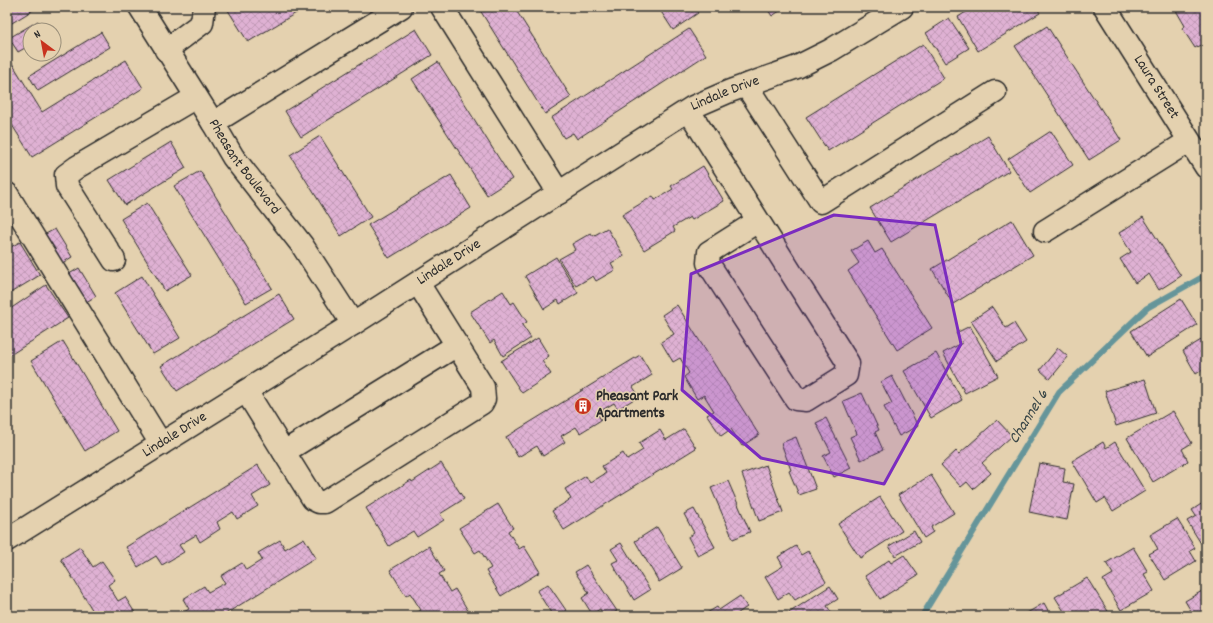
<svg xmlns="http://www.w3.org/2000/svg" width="1213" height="623" font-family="Dekko,sans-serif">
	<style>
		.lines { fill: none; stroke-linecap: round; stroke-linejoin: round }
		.stream { stroke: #65959a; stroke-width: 6 }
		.building { fill: url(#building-cross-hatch); stroke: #2b2b2b }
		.minor-casing { stroke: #2b2b2b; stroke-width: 25 }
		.minor { stroke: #e4d1af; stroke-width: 22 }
		.marked { fill: #7b2cbf; fill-opacity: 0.2; stroke: #7b2cbf; stroke-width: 3; stroke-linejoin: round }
		.labels { text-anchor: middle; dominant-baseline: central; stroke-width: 3; stroke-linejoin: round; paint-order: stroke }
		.street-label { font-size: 15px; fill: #2b2b2b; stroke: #e4d1af }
		.poi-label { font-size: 15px; font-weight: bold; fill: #2b2b2b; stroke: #e4d1af; text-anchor: start }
		.water-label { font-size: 16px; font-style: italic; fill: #394647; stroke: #e4d1af }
	</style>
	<defs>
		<pattern id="building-cross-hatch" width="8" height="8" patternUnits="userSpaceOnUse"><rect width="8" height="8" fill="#dfb1d3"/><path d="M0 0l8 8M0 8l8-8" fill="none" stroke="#c098b5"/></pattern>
	</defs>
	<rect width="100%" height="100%" fill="#e4d1af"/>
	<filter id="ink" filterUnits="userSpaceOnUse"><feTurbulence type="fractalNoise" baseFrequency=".025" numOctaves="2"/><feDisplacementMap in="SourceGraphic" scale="8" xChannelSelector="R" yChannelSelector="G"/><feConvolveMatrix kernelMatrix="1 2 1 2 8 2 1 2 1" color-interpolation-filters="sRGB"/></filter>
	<g filter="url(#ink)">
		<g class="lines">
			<path class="stream" d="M922 616 1059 392 1147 308 1206 275"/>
		</g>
		<path class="building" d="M7 7H38L7 26Z
			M226 7H306L248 42Z
			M478 7H514L571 97 545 114Z
			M658 7H694L698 13 673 30Z
			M766 7H786L772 16Z
			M974 7H1036L1040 13 978 51 958 17Z
			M1174 7H1206V42L1198 47V46L1195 48 1182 28 1185 26Z
			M949 18 969 48 945 63 926 33Z
			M38 21 44 30H30V45L18 52 9 38Z
			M1047 26 1121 140 1089 160 1015 46Z
			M416 29 432 55 301 137 285 111Z
			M689 29 706 55 577 139 573 133 564 138 551 118Z
			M101 32 110 47 38 91 29 76Z
			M923 44 944 78 828 151 806 117Z
			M7 55 42 112 126 60 143 88 32 157 7 117Z
			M438 62 512 179 487 195 412 79Z
			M1206 79V93L1200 83Z
			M1051 131 1073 165 1030 193 1008 159Z
			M320 136 371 217 341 236 290 155Z
			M988 136 1009 171 891 242 870 208Z
			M171 142 186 168 125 205 109 180Z
			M703 166 724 201 692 220 690 217 673 227 675 231 644 250 622 215 653 196 655 200 673 189 671 186Z
			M200 171 272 288 246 303 174 186Z
			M451 175 471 208 389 258 368 225Z
			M147 203 192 275 165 291 121 219Z
			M1143 217 1181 276 1159 290 1149 274 1135 283 1120 259 1131 252 1119 233Z
			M1012 220 1033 255 953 304 932 269Z
			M607 228 624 256 611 263 615 270 596 281 593 276 576 286 559 259 575 250 572 244 591 233 593 236Z
			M55 229 72 257 59 265 42 236Z
			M868 241 875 253 882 249 932 328 897 350 848 271 859 263 851 251Z
			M20 242 40 275 7 295V249Z
			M556 257 578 293 560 304 558 300 544 309 525 276Z
			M79 268 96 296 83 304 66 276Z
			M142 276 180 338 153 354 115 293Z
			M46 285 68 318 7 357V311Z
			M503 291 511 304 514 302 527 322 522 325 531 338 503 356 494 340 490 343 470 312Z
			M279 294 294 319 177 391 161 366Z
			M1181 299 1197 325 1147 357 1131 331Z
			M677 305 759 435 742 446 731 429 721 436 707 415 714 411 704 395 697 399 684 377 689 373 680 358 673 362 661 342 674 334 662 315Z
			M992 307 1006 328 1014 323 1026 342 997 361 971 321Z
			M970 326 998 376 965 393 943 353 962 343 956 333Z
			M1206 337V378L1202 370 1196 374 1183 351Z
			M538 338 549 356 542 361 551 374 522 393 501 361Z
			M63 341 117 431 85 451 31 361Z
			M1058 348 1068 357 1050 379 1040 370Z
			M936 353 962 400 931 418 904 371Z
			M640 355 652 375 633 387 639 396 618 409 614 403 597 413 601 420 580 433 576 427 561 436 565 442 543 456 537 446 518 457 506 437Z
			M892 376 918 426 899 436 884 407 892 403 881 382Z
			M1145 379 1156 413 1116 426 1105 391Z
			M862 393 879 430 875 432 883 450 861 460 850 437 857 434 843 401Z
			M1173 411 1192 443 1182 449 1188 461 1153 482 1127 438Z
			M826 418 851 468 834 477 823 456 831 452 816 423Z
			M997 420 1012 436 982 463 991 473 973 489 967 482 961 487 941 465 956 451 959 454Z
			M684 429 696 448 564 530 552 511 571 499 565 489 586 476 590 483 606 473 602 466 623 453 627 460 643 450 639 443 660 430 666 440Z
			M796 437 816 489 799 495 789 471 791 470 781 443Z
			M1103 442 1106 448 1115 442 1145 491 1113 511 1105 498 1097 503 1072 461Z
			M441 463 464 499 440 514 444 520 417 537 413 531 389 546 366 508 411 480 412 482Z
			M1039 463 1065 468 1063 482 1074 484 1067 520 1029 512Z
			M258 465 270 485 252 496 258 506 237 519 233 512 217 522 220 529 200 542 196 535 179 545 184 552 162 565 156 556 138 567 126 547Z
			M766 465 783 512 759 521 742 474Z
			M931 475 954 513 931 527 933 532 924 538 898 495Z
			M728 481 750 532 733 539 711 488Z
			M880 497 902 531 860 558 838 524Z
			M1206 501V550H1205L1187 521 1196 516 1192 510Z
			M498 504 513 528 508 531 519 549 524 546 540 572 501 596 486 571 491 568 480 550 475 553 459 528Z
			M694 509 715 547 698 556 688 537 694 533 684 514Z
			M1177 519 1195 548 1190 551 1196 561 1165 580 1149 554 1158 549 1150 535Z
			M657 527 682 568 659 582 635 541Z
			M914 531 920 542 895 556 889 546Z
			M304 538 316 558 222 616H177L189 609 183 599 204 586 208 592 225 583 221 576 242 563 246 570 262 560 258 553 280 540 285 549Z
			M621 543 650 590 634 600 612 563 618 560 611 549Z
			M429 546 444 571 439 574 450 592 455 589 470 614 468 616H418L416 613 421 610 410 593 406 596 390 570Z
			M796 546 801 555 808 551 826 582 795 600 789 592 778 599 765 577 783 566 778 557Z
			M80 547 93 567 102 561 115 580 108 585 118 601 125 597 137 616H96L61 559Z
			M1133 547 1148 572 1144 574 1154 591 1121 610 1103 580 1113 574 1106 563Z
			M904 555 918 575 880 599 865 576 889 560 891 563Z
			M586 565 617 611 608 616H604L600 609 592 614 582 598 589 593 575 572Z
			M1087 578 1111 616H1067L1055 597Z
			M548 584 570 616H553L537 591Z
			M830 586 838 599 827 606 833 615 831 616H784Z
			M1202 591 1206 598V616H1194L1185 601Z
			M740 596 747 607 734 616H702L717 607 719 610Z
			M1044 603 1051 616H1022Z"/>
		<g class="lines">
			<g class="minor-casing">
				<g id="minor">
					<path id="s1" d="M140 7 213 123 233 157 302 245 353 324"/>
					<path d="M442 7 559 193"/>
					<path id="s2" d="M1105 7 1206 167"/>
					<path d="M166 50 202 23 204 7"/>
					<path d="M746 85 821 202 995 92"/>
					<path d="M689 111 848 363 846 375 806 400 796 399 708 263 709 252 758 221"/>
					<path d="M213 123 401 7"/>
					<path d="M7 194 161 444"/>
					<path d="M1045 231 1189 141"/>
					<path d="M114 260 67 186 66 175 77 167 196 97"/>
					<path d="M246 391 313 499 319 502H325L482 403 484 399 483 387 418 283"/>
					<path d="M284 452 457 345"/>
					<path id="s3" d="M7 540 353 324 693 107 730 91 797 67 831 50 902 7"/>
				</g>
			</g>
			<use href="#minor" class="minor"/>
		</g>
	</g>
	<path class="marked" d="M834 215 935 225 961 344 884 484 761 458 682 390 691 274Z"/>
	<defs>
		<g id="building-disc" transform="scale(0.9)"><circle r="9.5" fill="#c8321e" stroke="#e4d1af"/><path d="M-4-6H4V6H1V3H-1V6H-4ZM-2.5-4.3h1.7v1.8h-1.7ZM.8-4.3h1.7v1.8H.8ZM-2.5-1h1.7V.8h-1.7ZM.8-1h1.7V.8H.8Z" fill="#fff"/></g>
	</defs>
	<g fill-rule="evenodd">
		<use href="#building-disc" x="583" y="406"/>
	</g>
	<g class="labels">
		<g class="street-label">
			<text stroke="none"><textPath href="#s2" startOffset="95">Laura Street</textPath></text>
			<text stroke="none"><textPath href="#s3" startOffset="846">Lindale Drive</textPath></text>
			<text stroke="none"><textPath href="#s1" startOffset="191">Pheasant Boulevard</textPath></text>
			<text stroke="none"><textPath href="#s3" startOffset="522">Lindale Drive</textPath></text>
			<text stroke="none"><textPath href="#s3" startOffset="198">Lindale Drive</textPath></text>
		</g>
		<g class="poi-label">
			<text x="596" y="397">Pheasant Park<tspan x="596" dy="17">Apartments</tspan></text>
		</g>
		<g class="water-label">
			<text transform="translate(1029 417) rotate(-58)">Channel 6</text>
		</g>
	</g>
	<rect width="1213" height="623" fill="none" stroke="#e4d1af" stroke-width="24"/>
	<rect x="12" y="12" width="1189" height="599" fill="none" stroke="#2b2b2b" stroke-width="1.5" filter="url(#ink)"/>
	<g transform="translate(42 42) rotate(328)"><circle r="19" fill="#e4d1af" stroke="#9a8f7a"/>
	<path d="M0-3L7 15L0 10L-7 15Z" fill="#c8321e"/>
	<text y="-6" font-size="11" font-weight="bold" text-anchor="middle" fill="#2b2b2b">N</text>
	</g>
</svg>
